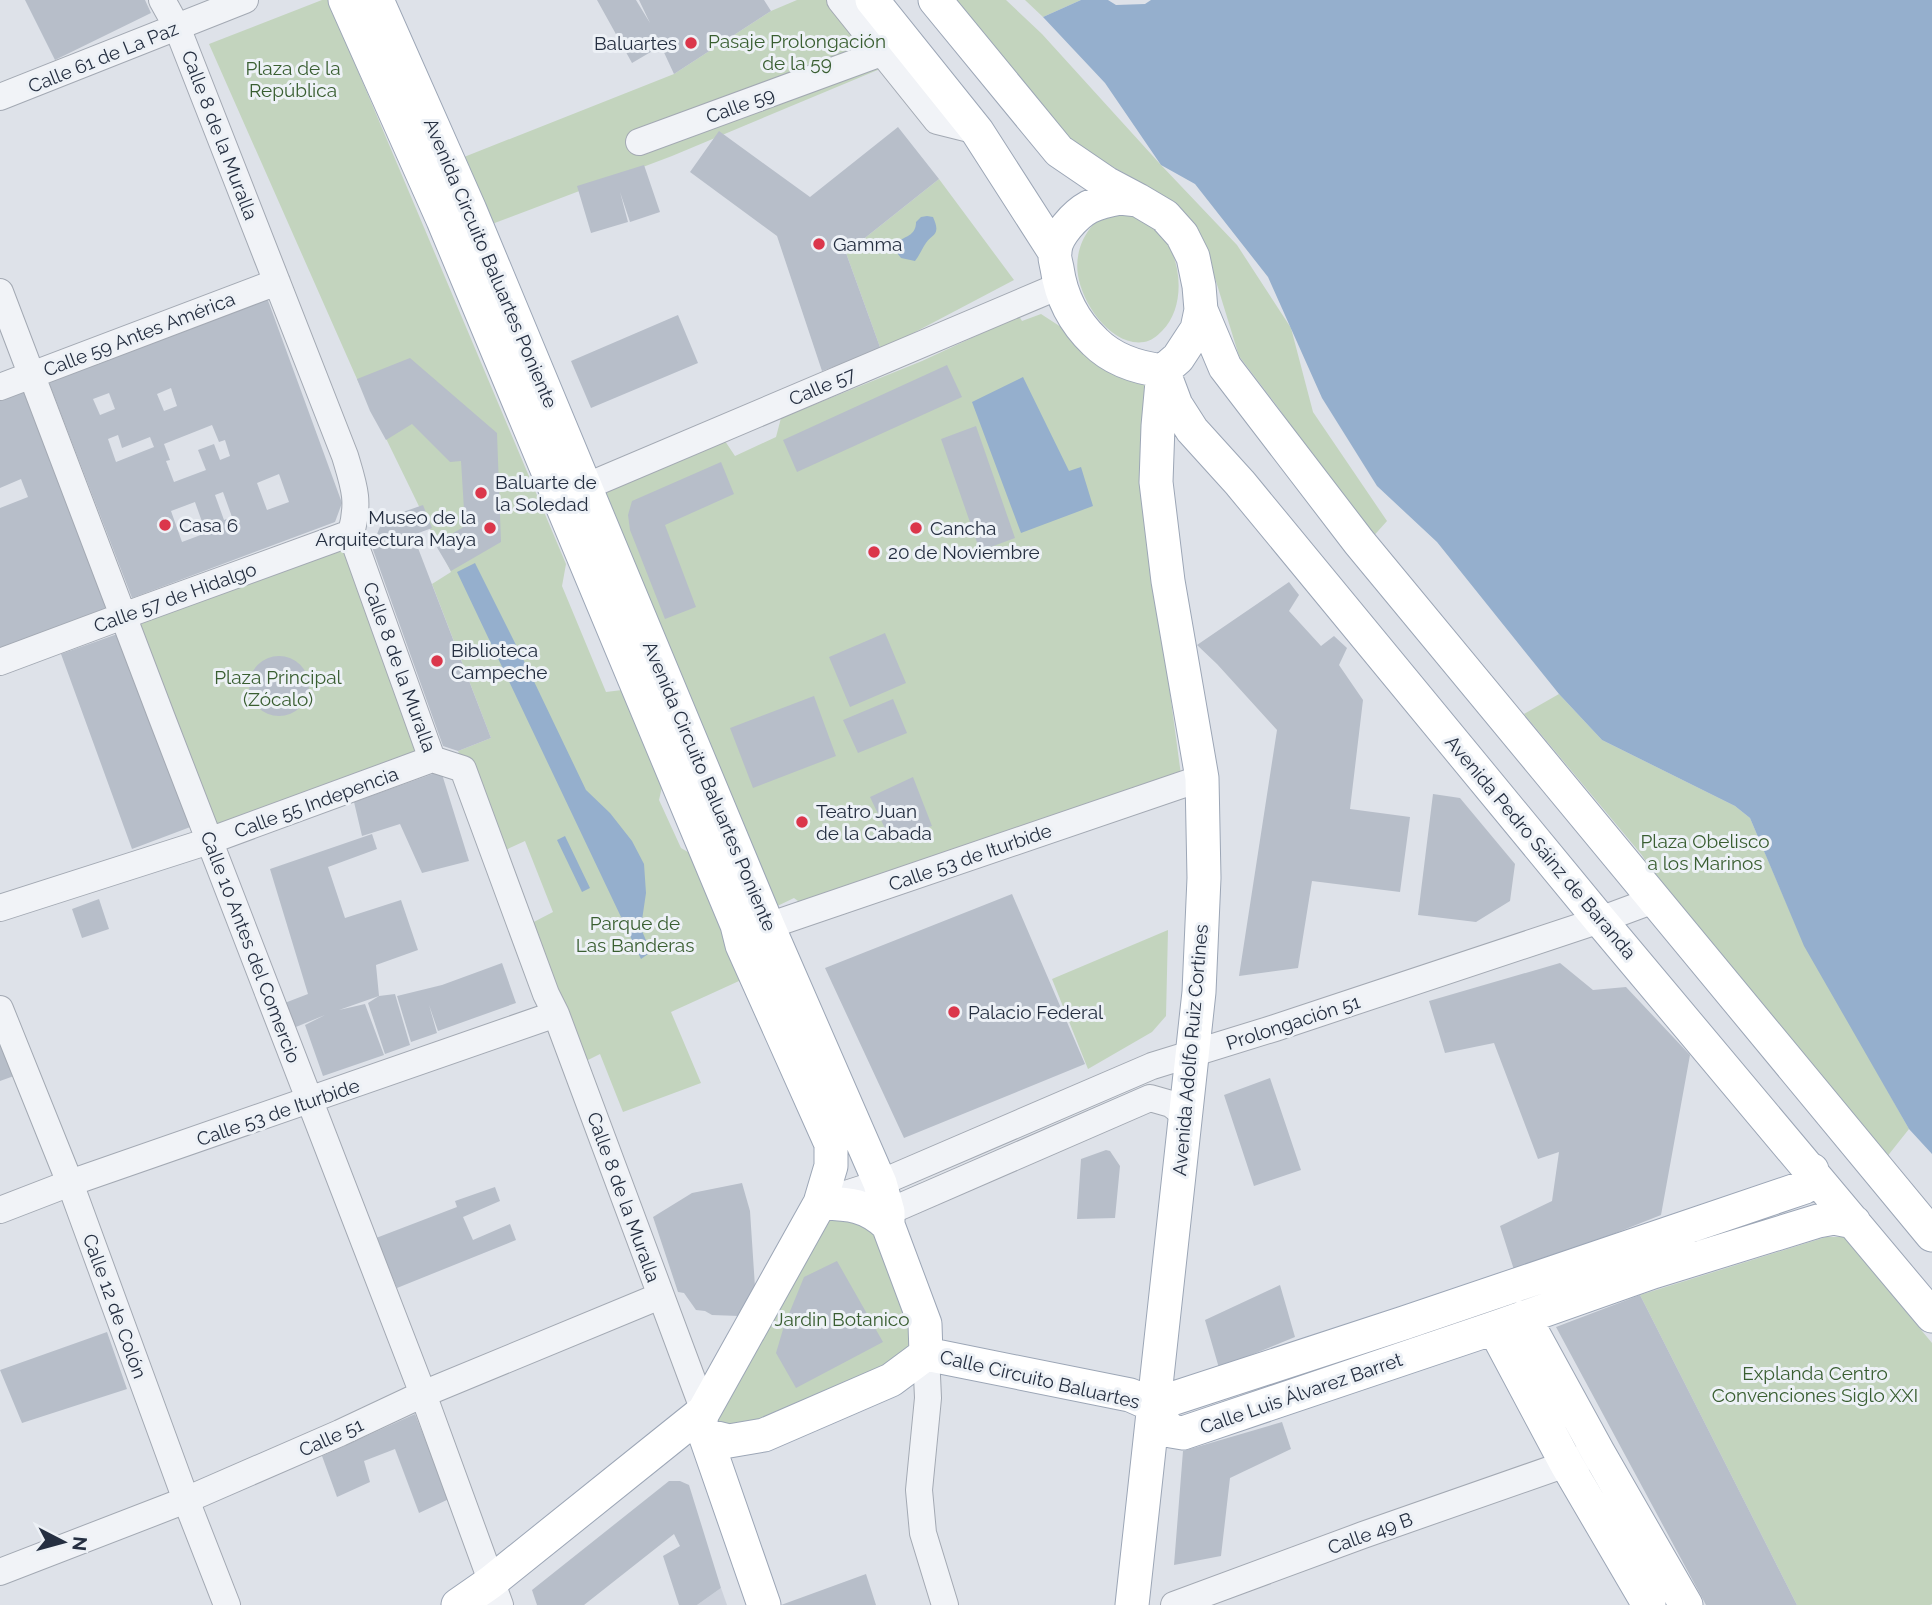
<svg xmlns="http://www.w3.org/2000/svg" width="1932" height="1605" font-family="Raleway,sans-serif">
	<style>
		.built { fill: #ccd1db }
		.green { fill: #c3d4be }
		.water { fill: #95afcd }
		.building { fill: #b7bec9; fill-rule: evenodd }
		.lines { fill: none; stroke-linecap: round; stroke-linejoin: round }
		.minor-casing { stroke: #a3a9b3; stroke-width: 28 }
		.major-casing { stroke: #9ca6b6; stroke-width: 35 }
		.minor { stroke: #f1f3f7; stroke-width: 26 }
		.major { stroke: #fff; stroke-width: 33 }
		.poi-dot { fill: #db364b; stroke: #edf1f6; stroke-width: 2.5 }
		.labels { text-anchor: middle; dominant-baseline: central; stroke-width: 6; stroke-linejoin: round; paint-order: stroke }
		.park-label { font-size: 19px; fill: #395e31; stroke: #edf1f6 }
		.poi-label { font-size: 19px; fill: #252f41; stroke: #edf1f6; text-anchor: start }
		.street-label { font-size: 19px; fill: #252f41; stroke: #edf1f6 }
	</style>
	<rect width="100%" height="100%" fill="#dee2e9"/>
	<path class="built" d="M721 1588 727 1605H697Z"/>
	<path class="green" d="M322 0H328L566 564 562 586 606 692 622 690 662 787 659 800 681 848 693 855 750 976 671 1012 701 1083 623 1112 600 1054 582 1063 526 926 553 912 525 841 499 853 458 751 491 738 432 584 451 572 357 379 209 44Z
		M797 0H855L904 59 672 156 492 224 459 159 674 74 771 11Z
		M951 0H1006L1042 34 1161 165 1237 245 1291 328 1313 412 1387 521 1370 540 1280 410 1239 356 1203 239 1181 213 1127 175 1063 138Z
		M1025 0H1081L1043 17Z
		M939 179 1014 280 881 350 846 253Z
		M1116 214C1121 214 1128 213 1132 214 1139 217 1159 230 1163 236 1182 261 1186 307 1162 331 1157 336 1151 341 1144 342 1111 347 1082 303 1078 275 1075 257 1081 238 1093 225 1095 223 1098 220 1101 218 1105 216 1111 215 1116 214Z
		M1041 314 1152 386 1155 581 1181 775 802 904 794 898 769 910 599 494 723 438 735 456 776 437 781 418 922 361 1019 316 1022 321Z
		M351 533 427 761 209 841 123 616Z
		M1559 694 1602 740 1735 806 1750 818 1800 935 1909 1129 1886 1158 1687 922 1641 854 1524 714Z
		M1168 930 1166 1016 1152 1032 1088 1069 1052 979Z
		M820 1203 868 1210 926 1354 764 1435H705Z
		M1826 1237H1844L1932 1343V1604L1930 1605H1797L1640 1295Z"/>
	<path class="water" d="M1081 0H1108L1116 5 1145 4 1151 0H1932V1154L1909 1129 1804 946 1750 818 1735 806 1602 740 1559 694 1437 542 1377 486 1322 398 1268 277 1195 184 1161 165 1105 83 1043 17Z
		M927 216 933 217C942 237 931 233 924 246 921 251 919 256 915 261L901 258 897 253 898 241C908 236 916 234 916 222L921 217Z
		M1023 377 1069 471 1081 467 1093 506 1021 533 972 402Z
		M475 563 529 671 586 790 610 813 632 841 644 864 646 893 642 920 639 924 651 952 641 959 457 572Z
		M565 836 590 888 582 892 557 840Z"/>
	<path class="building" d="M25 0H145L151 13 55 60Z
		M597 0H636L650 23 639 0H764L771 11 674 74 661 46 632 63Z
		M898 127 939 179 846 253 881 350 822 371 777 236 690 172 719 131 810 197Z
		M644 165 660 212 630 222 620 192 628 222 591 233 577 186Z
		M266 295 342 503 335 522 132 598 48 380ZM171 388 177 406 164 411 157 394ZM109 393 115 409 100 415 93 399ZM212 425 219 442 225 440 230 456 220 460 214 444 198 450 206 470 174 482 166 461 170 460 164 444ZM118 435 122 448 150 437 154 447 116 462 108 439ZM279 474 289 502 267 510 257 483ZM223 492 232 517 224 520 215 495ZM195 502 206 533 182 542 171 511Z
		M678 315 698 363 591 408 571 361Z
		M410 358 497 433 501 542 451 571 435 544 465 526 461 461 450 462 412 424 386 440 370 411 357 379Z
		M947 365 962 397 797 472 783 440Z
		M22 388 107 608 0 649V508L28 497 21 479 0 488V396Z
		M976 426 1015 538 980 551 941 439Z
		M721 462 734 494 665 525 696 607 665 619 630 530 628 515 632 501Z
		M423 505 432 528 413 535 491 738 458 751 443 746 372 547 383 519Z
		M1289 582 1299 595 1289 611 1321 646 1334 636 1347 648 1339 665 1363 700 1350 809 1410 817 1400 892 1312 881 1298 968 1239 976 1277 730 1217 664 1197 645Z
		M123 632 193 826 132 849 61 654Z
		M885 633 906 683 850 707 829 657Z
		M249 686a30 30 0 1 1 60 0a30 30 0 1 1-60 0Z
		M814 696 836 756 753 788 730 728Z
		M893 699 907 733 858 753 843 720Z
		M441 771 469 861 422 873 400 824 362 836 354 802Z
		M913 777 932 826 891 841 870 797Z
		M1433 794 1460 798 1515 864 1510 901 1476 922 1418 915Z
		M372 834 377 849 328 867 345 918 401 900 418 950 376 965 379 996 395 994 410 1045 385 1054 368 1003 379 996 339 1010 365 1004 384 1055 323 1076 305 1025 325 1015 291 1029 282 1004 308 994 270 869Z
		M1012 894 1085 1064 904 1138 825 968Z
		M99 899 109 929 82 938 72 909Z
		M502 963 516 1003 438 1031 429 1005 437 1033 411 1042 397 996 442 985Z
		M1560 963 1593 990 1626 987 1690 1055 1661 1215 1515 1273 1500 1226 1552 1201 1559 1152 1538 1159 1494 1043 1445 1053 1429 1001Z
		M0 1011 25 1072 0 1081Z
		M1270 1078 1301 1170 1254 1186 1224 1095Z
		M1106 1150 1110 1151 1120 1166 1115 1218 1077 1219 1081 1159Z
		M742 1183 750 1211 755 1287 739 1316 712 1315 705 1311 696 1310 684 1293 678 1292 653 1217 692 1193Z
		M495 1187 500 1201 463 1217 473 1240 510 1224 516 1240 397 1288 376 1238 457 1207 455 1201Z
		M837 1261 883 1342 796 1388 776 1353 784 1326 804 1277Z
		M1280 1285 1295 1337 1219 1368 1205 1320Z
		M1640 1295 1797 1605H1706L1556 1327Z
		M107 1332 127 1389 22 1423 0 1370Z
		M415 1414 449 1499 419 1513 395 1449 364 1461 370 1482 337 1497 322 1456Z
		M1282 1422 1291 1449 1230 1478 1221 1556 1174 1565 1183 1451Z
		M669 1481H680L689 1485 721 1588 697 1605H679L663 1556 680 1546 674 1534 584 1605H537L532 1590Z
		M866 1574 876 1605H781Z"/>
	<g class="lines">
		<g class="minor-casing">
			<path id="minor" d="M162 0 177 27 345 456C354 486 360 501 351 533L432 759 463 769 546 994 556 1014 704 1411 705 1426
				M840 0 937 121 977 131
				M0 97 245 0
				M639 142 881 53
				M0 292 162 718 423 1394 500 1605
				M0 387 277 282
				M585 487 1059 286
				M0 662 123 616 351 533
				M0 908 209 841 432 759
				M752 938 768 926 1202 778
				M0 1009 70 1183 186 1500 227 1605
				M824 1201 880 1183 1152 1066 1275 1028 1600 920 1654 900
				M0 1210 70 1183 556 1014
				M888 1212 1150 1098 1171 1104 1186 1116
				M926 1354 928 1398 919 1490 923 1533 945 1605
				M0 1572 186 1500 340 1433 423 1394 660 1296
				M1174 1605 1363 1535 1583 1458"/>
		</g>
		<g class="major-casing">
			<path id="major" d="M345 0 443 220 737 925 742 945 831 1144V1166L820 1203 704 1411 491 1582 458 1605
				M377 0 470 210 768 926 880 1183 888 1212V1225L925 1324 926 1354
				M872 0 977 131 1054 251
				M935 0 1059 151 1106 183 1138 200
				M1120 198 1138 200 1165 216 1182 235 1193 257 1199 286 1201 310 1197 329 1178 358 1163 371C1139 368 1113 360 1095 342 1074 322 1061 297 1057 268 1056 263 1054 257 1055 252 1055 236 1076 214 1089 207 1099 202 1109 200 1120 198Z
				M1201 310 1225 367 1359 542 1932 1235
				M1164 373 1176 405 1192 430 1240 483 1600 920 1932 1316
				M820 1203C848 1204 866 1204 888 1225
				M1524 1317 1598 1452 1686 1605
				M1494 1328 1567 1465 1649 1605
				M926 1354 1130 1395 1153 1405
				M1153 1405 1162 1421 1171 1431 1183 1433 1494 1328 1653 1272 1818 1221 1834 1218 1854 1222
				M1153 1405 1404 1323 1805 1187 1810 1180 1812 1170
				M705 1435 729 1441 764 1435 891 1380 926 1354
				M705 1435 764 1605
				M1132 1605 1199 992 1204 878 1202 778 1168 581 1156 482 1158 426 1163 371"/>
		</g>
		<use href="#minor" class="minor"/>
		<use href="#major" class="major"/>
	</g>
	<g class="poi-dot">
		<circle cx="691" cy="43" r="7"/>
		<circle cx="819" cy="244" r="7"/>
		<circle cx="481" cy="493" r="7"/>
		<circle cx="165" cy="525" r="7"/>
		<circle cx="490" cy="528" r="7"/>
		<circle cx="916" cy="528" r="7"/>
		<circle cx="874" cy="552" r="7"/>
		<circle cx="437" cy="661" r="7"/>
		<circle cx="802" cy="822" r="7"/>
		<circle cx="954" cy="1012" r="7"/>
	</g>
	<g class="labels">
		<g class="park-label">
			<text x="797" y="41">Pasaje Prolongación<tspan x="797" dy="22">de la 59</tspan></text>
			<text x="293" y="68">Plaza de la<tspan x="293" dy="22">República</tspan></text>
			<text x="278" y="677">Plaza Principal<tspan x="278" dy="22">(Zócalo)</tspan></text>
			<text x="1705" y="841">Plaza Obelisco<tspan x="1705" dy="22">a los Marinos</tspan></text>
			<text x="635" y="923">Parque de<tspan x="635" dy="22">Las Banderas</tspan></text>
			<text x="842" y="1319">Jardin Botanico</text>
			<text x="1815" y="1373">Explanda Centro<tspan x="1815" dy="22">Convenciones Siglo XXI</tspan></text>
		</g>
		<g class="poi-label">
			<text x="677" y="43" text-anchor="end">Baluartes</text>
			<text x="833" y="244">Gamma</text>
			<text x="495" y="482">Baluarte de<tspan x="495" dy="22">la Soledad</tspan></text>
			<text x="476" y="517" text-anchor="end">Museo de la<tspan x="476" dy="22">Arquitectura Maya</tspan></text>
			<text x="179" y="525">Casa 6</text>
			<text x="930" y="528">Cancha</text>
			<text x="888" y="552">20 de Noviembre</text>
			<text x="451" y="650">Biblioteca<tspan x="451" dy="22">Campeche</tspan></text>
			<text x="816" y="811">Teatro Juan<tspan x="816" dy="22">de la Cabada</tspan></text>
			<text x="968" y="1012">Palacio Federal</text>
		</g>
		<g class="street-label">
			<text transform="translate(103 57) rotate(-22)">Calle 61 de La Paz</text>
			<text transform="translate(740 105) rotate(-20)">Calle 59</text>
			<text transform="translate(220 135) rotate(69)">Calle 8 de la Muralla</text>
			<text transform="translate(491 263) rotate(67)">Avenida Circuito Baluartes Poniente</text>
			<text transform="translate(139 334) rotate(-21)">Calle 59 Antes América</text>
			<text transform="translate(822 386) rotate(-23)">Calle 57</text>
			<text transform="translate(175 597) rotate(-20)">Calle 57 de Hidalgo</text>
			<text transform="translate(400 667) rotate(70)">Calle 8 de la Muralla</text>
			<text transform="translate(710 786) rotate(67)">Avenida Circuito Baluartes Poniente</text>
			<text transform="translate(316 802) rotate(-20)">Calle 55 Indepencia</text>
			<text transform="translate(1541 847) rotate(50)">Avenida Pedro Sáinz de Baranda</text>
			<text transform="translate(970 857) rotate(-19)">Calle 53 de Iturbide</text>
			<text transform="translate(251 947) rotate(69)">Calle 10 Antes del Comercio</text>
			<text transform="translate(1293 1022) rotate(-18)">Prolongación 51</text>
			<text transform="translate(1190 1050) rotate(-85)">Avenida Adolfo Ruiz Cortines</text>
			<text transform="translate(278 1112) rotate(-19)">Calle 53 de Iturbide</text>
			<text transform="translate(624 1197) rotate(70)">Calle 8 de la Muralla</text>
			<text transform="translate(115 1306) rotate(70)">Calle 12 de Colón</text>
			<text transform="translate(1040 1379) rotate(13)">Calle Circuito Baluartes</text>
			<text transform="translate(1301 1393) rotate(-19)">Calle Luis Álvarez Barret</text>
			<text transform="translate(331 1437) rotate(-24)">Calle 51</text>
			<text transform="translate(1370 1533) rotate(-20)">Calle 49 B</text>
		</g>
	</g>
	<g transform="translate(63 1542) rotate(96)" stroke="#edf1f6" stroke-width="5" paint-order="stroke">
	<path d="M0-5L12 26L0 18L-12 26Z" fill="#252f41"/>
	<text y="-10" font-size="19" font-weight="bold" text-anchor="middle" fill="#252f41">N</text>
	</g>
</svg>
